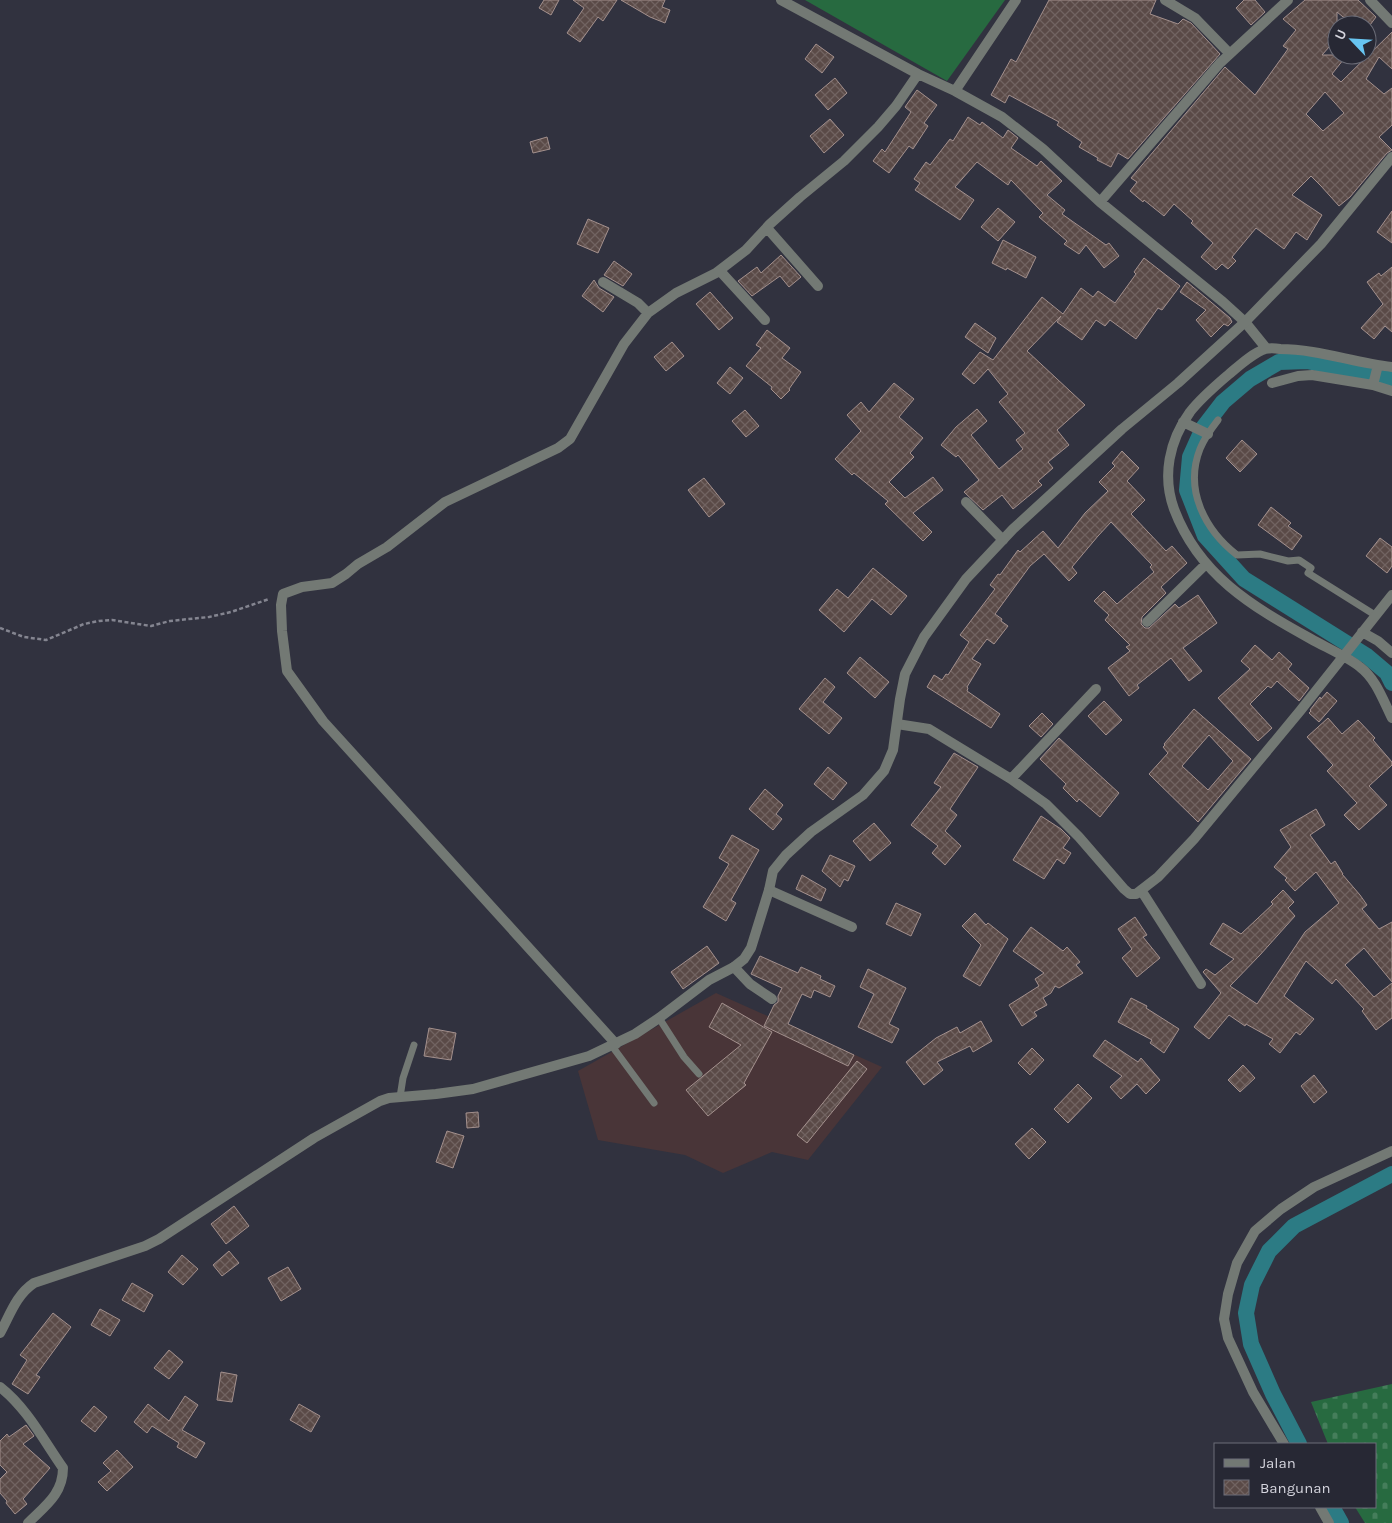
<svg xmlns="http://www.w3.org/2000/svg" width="1392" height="1523" font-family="Karla,sans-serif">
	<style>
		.commercial { fill: #493538 }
		.cemetery { fill: url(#cemetery-stones) }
		.pitch { fill: #276a40 }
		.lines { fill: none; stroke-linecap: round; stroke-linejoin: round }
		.canal { stroke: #2c7b84; stroke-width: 16 }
		.building { fill: url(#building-cross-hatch); stroke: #a3908d; fill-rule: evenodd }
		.path { stroke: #848590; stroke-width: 2.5; stroke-dasharray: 4 2.5; stroke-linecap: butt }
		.service { stroke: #737974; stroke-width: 7 }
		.minor { stroke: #737974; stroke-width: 10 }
		.tertiary { stroke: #737974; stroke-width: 10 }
	</style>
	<defs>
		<pattern id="cemetery-stones" width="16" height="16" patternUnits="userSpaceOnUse" patternTransform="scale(1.25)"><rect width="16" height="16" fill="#276a40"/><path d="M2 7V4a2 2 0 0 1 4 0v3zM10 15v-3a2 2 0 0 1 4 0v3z" fill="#457e5b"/></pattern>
		<pattern id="building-cross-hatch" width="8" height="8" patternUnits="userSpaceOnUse" patternTransform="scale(1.25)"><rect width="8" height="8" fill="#5a4a47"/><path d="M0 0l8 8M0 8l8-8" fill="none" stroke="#716361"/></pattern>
	</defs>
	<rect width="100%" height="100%" fill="#31323f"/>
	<path class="commercial" d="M716 993 882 1067 808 1160 772 1152 723 1173 685 1155 598 1140 578 1071Z"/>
	<path class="cemetery" d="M1392 1384V1523H1365L1355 1507H1376V1444H1328L1311 1402Z"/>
	<path class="pitch" d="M805 0H1005L947 81Z"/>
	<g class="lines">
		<path class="canal" d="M1392 379 1307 361 1279 362 1250 379 1223 402 1203 428 1190 457 1187 490 1205 536 1244 579 1367 656 1387 673 1392 683
			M1299 1444 1273 1394 1251 1344 1246 1313 1252 1285 1269 1251 1294 1226 1392 1174
			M1332 1507 1341 1523"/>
	</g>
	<path class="building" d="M544 0H559L551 15 539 8Z
		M573 0H617L603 21 598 17 580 42 567 33 584 8Z
		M621 0H665L662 7 670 10 665 23 650 17Z
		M1049 0H1156L1150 14 1178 24 1183 19 1191 23 1220 54 1128 159 1118 153 1111 167 1097 160 1098 158 1079 147 1082 142 1057 125 1059 122 1009 95 1005 103 991 95 1011 59 1016 62Z
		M1244 0H1255L1265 12 1251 25 1236 8Z
		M1305 0H1358L1376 17 1370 25H1353L1337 12V38L1322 55H1347L1332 74 1341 82 1392 32V69L1379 57 1366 79 1384 94 1392 88V125L1379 137 1392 150 1387 153 1350 197 1339 206 1321 186 1311 176 1292 195 1322 215 1307 240 1296 232 1284 249 1256 228 1232 257 1236 261 1228 269 1222 264 1216 270 1201 257 1213 243 1191 223 1193 221 1174 204 1164 216 1144 200 1143 202 1130 191 1137 182 1131 178 1225 67 1255 95 1288 49 1283 46 1296 30 1283 19ZM1325 92 1344 113 1323 131 1306 114Z
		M816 44 834 57 822 73 805 59Z
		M835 78 847 93 828 110 815 95Z
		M917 90 937 105 924 123 928 126 913 149 909 146 889 173 873 161 882 149 885 152 911 112 905 107Z
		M968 117 980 125 982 122 1003 138 1008 130 1018 138 1011 148 1037 166 1041 161 1062 181 1047 195 1065 210 1062 214 1106 245 1109 243 1119 256 1104 268 1086 245 1079 254 1064 244 1067 241 1039 217 1043 213 1011 180 1008 185 977 162 955 187 974 200 960 220 915 190 920 183 914 179 926 162 930 165 950 139 953 141Z
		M830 119 844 135 824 153 810 136Z
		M547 137 550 149 533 153 530 142Z
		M998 208 1015 222 998 241 981 227Z
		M1392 211V243L1377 232Z
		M588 219 609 228 598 253 577 244Z
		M1003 240 1036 257 1026 278 1007 268 1006 270 992 263Z
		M781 255 801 277 789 287 780 276 752 296 738 281 757 267 761 273Z
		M1144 258 1180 286 1162 310 1158 308 1136 339 1110 320 1105 326 1096 320 1082 340 1057 322 1061 316 1027 351 1085 405 1057 430 1069 445 1048 462 1053 468 1038 481 1042 485 1013 509 1002 495 983 510 964 492 979 480 958 455 956 457 941 445 956 427 977 409 987 421 971 435 999 469 1023 449 1016 440 1025 433 999 402 1008 394 988 369 974 384 962 374 980 352 993 360 1042 297 1063 314 1081 288 1093 297 1098 291 1115 303 1136 274 1134 272Z
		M614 261 632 274 623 286 604 275Z
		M1392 267V332L1385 326 1374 339 1361 328 1383 304 1367 282 1379 273 1381 276Z
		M594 280 599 288 614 297 603 312 582 296Z
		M1187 282 1230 318 1232 322 1228 326 1224 324 1211 337 1196 320 1206 310 1180 292Z
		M710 292 733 318 719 330 696 304Z
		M975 323 996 338 988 353 965 337Z
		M767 330 790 348 782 358 801 372 789 389 790 390 781 399 771 389 772 387 746 366 761 348 756 345Z
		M672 342 684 356 666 371 654 357Z
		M730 367 743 378 730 394 717 383Z
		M894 383 914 399 899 417 923 438 910 453 914 457 889 482 905 498 933 477 943 490 913 513 932 532 923 541 885 504 888 501 854 473 852 475 835 459 861 431 847 415 861 402 869 412Z
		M745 410 759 426 746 437 732 421Z
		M1242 440 1257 454 1240 472 1226 458Z
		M1122 451 1139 468 1127 481 1145 500 1131 514 1166 551 1172 546 1187 563 1161 587 1166 593 1142 617 1141 624 1145 628H1149L1175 604 1179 608 1198 595 1217 623 1183 648 1202 671 1189 681 1171 658 1137 685 1139 688 1129 696 1108 668 1130 651 1126 647 1130 645 1105 620 1109 615 1094 601 1104 591 1117 604 1154 572 1150 567 1152 565 1111 522 1098 536 1072 567 1077 573 1069 581 1044 554 1030 566 995 614 1002 619 1001 621 1008 626 994 644 987 639 972 659 981 664 967 687 968 688 967 691 1000 714 991 728 927 687 934 675 942 680 946 674 948 675 969 642 960 635 995 589 990 585 998 574 1000 575 1018 550 1020 552 1043 531 1058 548 1085 513 1108 491 1099 482 1115 466 1112 463Z
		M704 478 725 504 709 517 688 490Z
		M1271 507 1291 523 1288 526 1302 536 1292 550 1258 525Z
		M1380 538 1392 547V566L1387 573 1366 556Z
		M873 568 907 596 891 615 872 599 844 632 819 610 837 589 848 598Z
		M1255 645 1272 660 1279 652 1292 664 1288 669 1309 688 1299 701 1277 681 1271 688 1268 686 1250 704 1272 728 1258 741 1218 698 1250 669 1241 661Z
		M860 657 889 682 875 698 847 673Z
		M825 678 835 687 823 702 842 718 829 734 799 709Z
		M1327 692 1337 701 1319 722 1309 713 1311 711 1310 710 1320 697 1321 699Z
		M1104 701 1122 720 1106 735 1088 716Z
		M1194 709 1251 759 1198 822 1149 774 1168 753 1163 747 1165 745 1164 744ZM1209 735 1233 761 1208 790 1182 766Z
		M1042 713 1053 724 1041 737 1029 726Z
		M1328 718 1342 734 1358 720 1375 738 1373 740 1392 762V765L1369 786 1387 805 1359 830 1344 815 1357 803 1327 771 1333 765 1307 737Z
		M1059 738 1119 793 1100 817 1079 799 1077 802 1063 788 1066 784 1040 759Z
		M954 753 978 767 950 809 957 815 945 831 961 846 945 865 932 853 938 846 911 825 941 787 934 783Z
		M828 767 847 783 833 800 814 784Z
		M765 789 783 805 776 814 782 819 773 830 749 809Z
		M1316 809 1325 825 1310 835 1331 864 1335 861 1343 874H1342L1360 895 1367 905 1362 909 1379 929 1392 922V982L1364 948 1345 965 1374 997 1392 983V1018L1376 1030 1362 1011 1364 1009 1336 979 1332 984 1306 961 1284 996 1314 1019 1300 1035 1296 1032 1280 1053 1269 1044 1273 1039 1246 1024 1245 1026 1229 1015 1209 1039 1194 1027 1221 993 1203 972 1206 969 1215 975 1234 959 1210 944 1223 923 1241 934 1273 904 1271 902 1283 890 1294 902 1288 908 1295 916 1260 955 1230 986 1257 1004 1305 932 1339 903 1316 872 1295 891 1285 880 1287 878 1274 867 1291 847 1280 830Z
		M1041 816 1061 829 1070 838 1063 848 1071 853 1064 864 1057 859 1044 879 1013 860Z
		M874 823 891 843 870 861 853 841Z
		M732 835 759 850 731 900 736 903 726 921 703 907 729 864 719 858Z
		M830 855 855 866 848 881 844 879 840 887 822 871Z
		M802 875 826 889 821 901 796 889Z
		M896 903 921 914 911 936 886 924Z
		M975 913 986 925 988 923 1008 939 980 986 963 976 981 945 962 926Z
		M1135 917 1147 935 1143 937 1160 958 1137 977 1122 958 1132 949 1118 929Z
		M1031 927 1063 951 1067 947 1080 962 1076 965 1083 973 1059 988 1055 986 1051 993 1043 998 1047 1005 1034 1012 1037 1016 1022 1026 1009 1005 1039 986 1035 979 1044 973 1013 951Z
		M707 946 719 963 683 989 671 972Z
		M760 956 798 973 801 967 821 976 820 979 835 986 830 997 814 990 811 998 802 994 788 1024 854 1055 848 1066 764 1026 774 1005 778 1002V996L782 988 751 974Z
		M868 969 906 988 889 1024 899 1029 892 1043 858 1027 874 994 860 987Z
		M1131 998 1147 1006 1146 1008 1179 1029 1164 1053 1150 1043 1152 1040 1118 1022Z
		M722 1003 772 1032 744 1083 746 1085 708 1116 686 1090 741 1045 709 1027Z
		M981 1021 992 1041 973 1052 970 1046 937 1062 943 1070 924 1085 906 1062 936 1038 957 1027 960 1033Z
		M429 1028 456 1033 451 1060 424 1056Z
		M1105 1040 1138 1062 1141 1058 1160 1080 1146 1094 1137 1084 1121 1099 1110 1087 1122 1076 1093 1056Z
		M1032 1048 1044 1060 1030 1075 1018 1063Z
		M857 1061 867 1069 807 1143 797 1135Z
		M1243 1065 1255 1078 1240 1092 1228 1080Z
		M1314 1075 1327 1092 1314 1103 1301 1086Z
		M1078 1084 1092 1098 1068 1123 1054 1109Z
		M478 1112 479 1127 467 1128 466 1113Z
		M1032 1128 1046 1142 1029 1159 1015 1144Z
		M447 1131 464 1136 453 1168 436 1162Z
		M234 1206 249 1226 226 1244 211 1224Z
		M229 1251 239 1263 222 1276 213 1265Z
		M182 1255 198 1269 183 1285 168 1272Z
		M288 1267 301 1289 281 1301 268 1278Z
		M132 1283 153 1295 144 1312 122 1300Z
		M100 1309 120 1320 110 1336 91 1325Z
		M53 1313 71 1327 36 1375 40 1377 28 1394 12 1384 27 1360 20 1355Z
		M169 1350 183 1362 169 1379 154 1368Z
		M221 1372 237 1375 232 1402 217 1400Z
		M185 1396 198 1405 182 1430 205 1443 196 1458 177 1447 179 1443 152 1426 147 1433 134 1422 148 1404 169 1421Z
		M299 1404 320 1416 311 1432 290 1420Z
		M94 1406 107 1417 95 1432 81 1421Z
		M26 1425 34 1436 23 1444 50 1468 23 1499 27 1504 15 1514 6 1503 7 1501 0 1493V1479L7 1472 0 1465V1441L7 1434 9 1437Z
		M117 1450 133 1467 107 1491 98 1482 111 1471 103 1463Z"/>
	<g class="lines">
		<path class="path" d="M0 628 24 637 46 640 84 624 99 621 112 620 151 626 170 621 209 617 231 612 269 599"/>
		<path class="service" d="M1218 420C1211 429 1204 439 1200 449 1184 490 1205 530 1237 555L1260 554 1288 561 1299 560 1311 568 1308 573 1375 615
			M659 1018 684 1057 699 1074
			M612 1046 654 1103
			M400 1097 403 1078 414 1045"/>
		<path class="minor" d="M781 0 918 74 955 91 1016 0
			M1165 0 1195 18 1230 54
			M1370 0 1392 23
			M955 91 1002 117 1043 149 1100 202 1223 302 1245 322 1266 348
			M1100 202 1220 63 1288 0
			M767 228 818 286
			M720 271 765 320
			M603 282 638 303 648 313
			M1392 367C1354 363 1318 349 1280 349 1275 348 1269 348 1265 349 1251 354 1239 366 1228 375 1214 387 1201 398 1190 412 1169 441 1162 476 1174 509 1199 575 1251 606 1311 639 1325 647 1348 657 1360 667 1376 679 1383 700 1392 718
			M1272 383 1298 376 1312 375 1373 385 1392 391
			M1373 385 1378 365
			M1183 422 1208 434
			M966 502 1003 540
			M1147 622 1206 564
			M1362 632 1378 641 1392 653
			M897 724 929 729 1011 779 1046 804 1079 837 1124 889 1130 894H1136L1158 877 1194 839 1300 711 1392 595
			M1011 779 1096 689
			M769 890 852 927
			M1141 890 1201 984
			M734 967 750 984 772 999
			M616 1044 323 721 287 671 282 631 281 605 283 594 302 587 332 583 346 574 358 564 387 547 445 502 558 448 570 439 624 344 648 313 676 293 716 273 746 250 770 224 800 197 844 161 878 127 896 106 918 74
			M0 1387C27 1408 44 1441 63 1468 63 1494 45 1506 28 1523
			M1284 1444 1253 1392 1228 1338 1224 1319 1228 1294 1237 1263 1255 1231 1281 1209 1314 1187 1392 1151
			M1320 1507 1329 1523"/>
		<path class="tertiary" d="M0 1333C10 1315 16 1295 34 1283L145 1246 159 1239 314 1138 380 1101 389 1098 436 1094 473 1089 589 1056 635 1034 659 1018 709 980 734 967 744 959 751 948 769 890 773 871 786 855 811 832 863 795 884 771 893 750 900 699 905 674 924 637 966 579 1013 529 1122 429 1178 383 1245 322 1321 244 1392 157"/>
	</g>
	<rect x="1214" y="1443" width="162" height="65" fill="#272834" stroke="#6c6d78"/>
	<rect x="1224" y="1459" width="25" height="8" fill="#737974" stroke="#6c6d78"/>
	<text x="1260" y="1468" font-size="15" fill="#d4d4dd">Jalan</text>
	<rect x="1224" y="1480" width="25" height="15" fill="url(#building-cross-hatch)" stroke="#6c6d78"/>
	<text x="1260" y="1493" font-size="15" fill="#d4d4dd">Bangunan</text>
	<g transform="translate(1352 40) rotate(295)"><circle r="24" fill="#272834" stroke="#6c6d78"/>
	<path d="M0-4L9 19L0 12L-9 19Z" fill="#67c4f0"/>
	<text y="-8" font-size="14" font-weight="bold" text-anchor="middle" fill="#d4d4dd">U</text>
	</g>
</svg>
